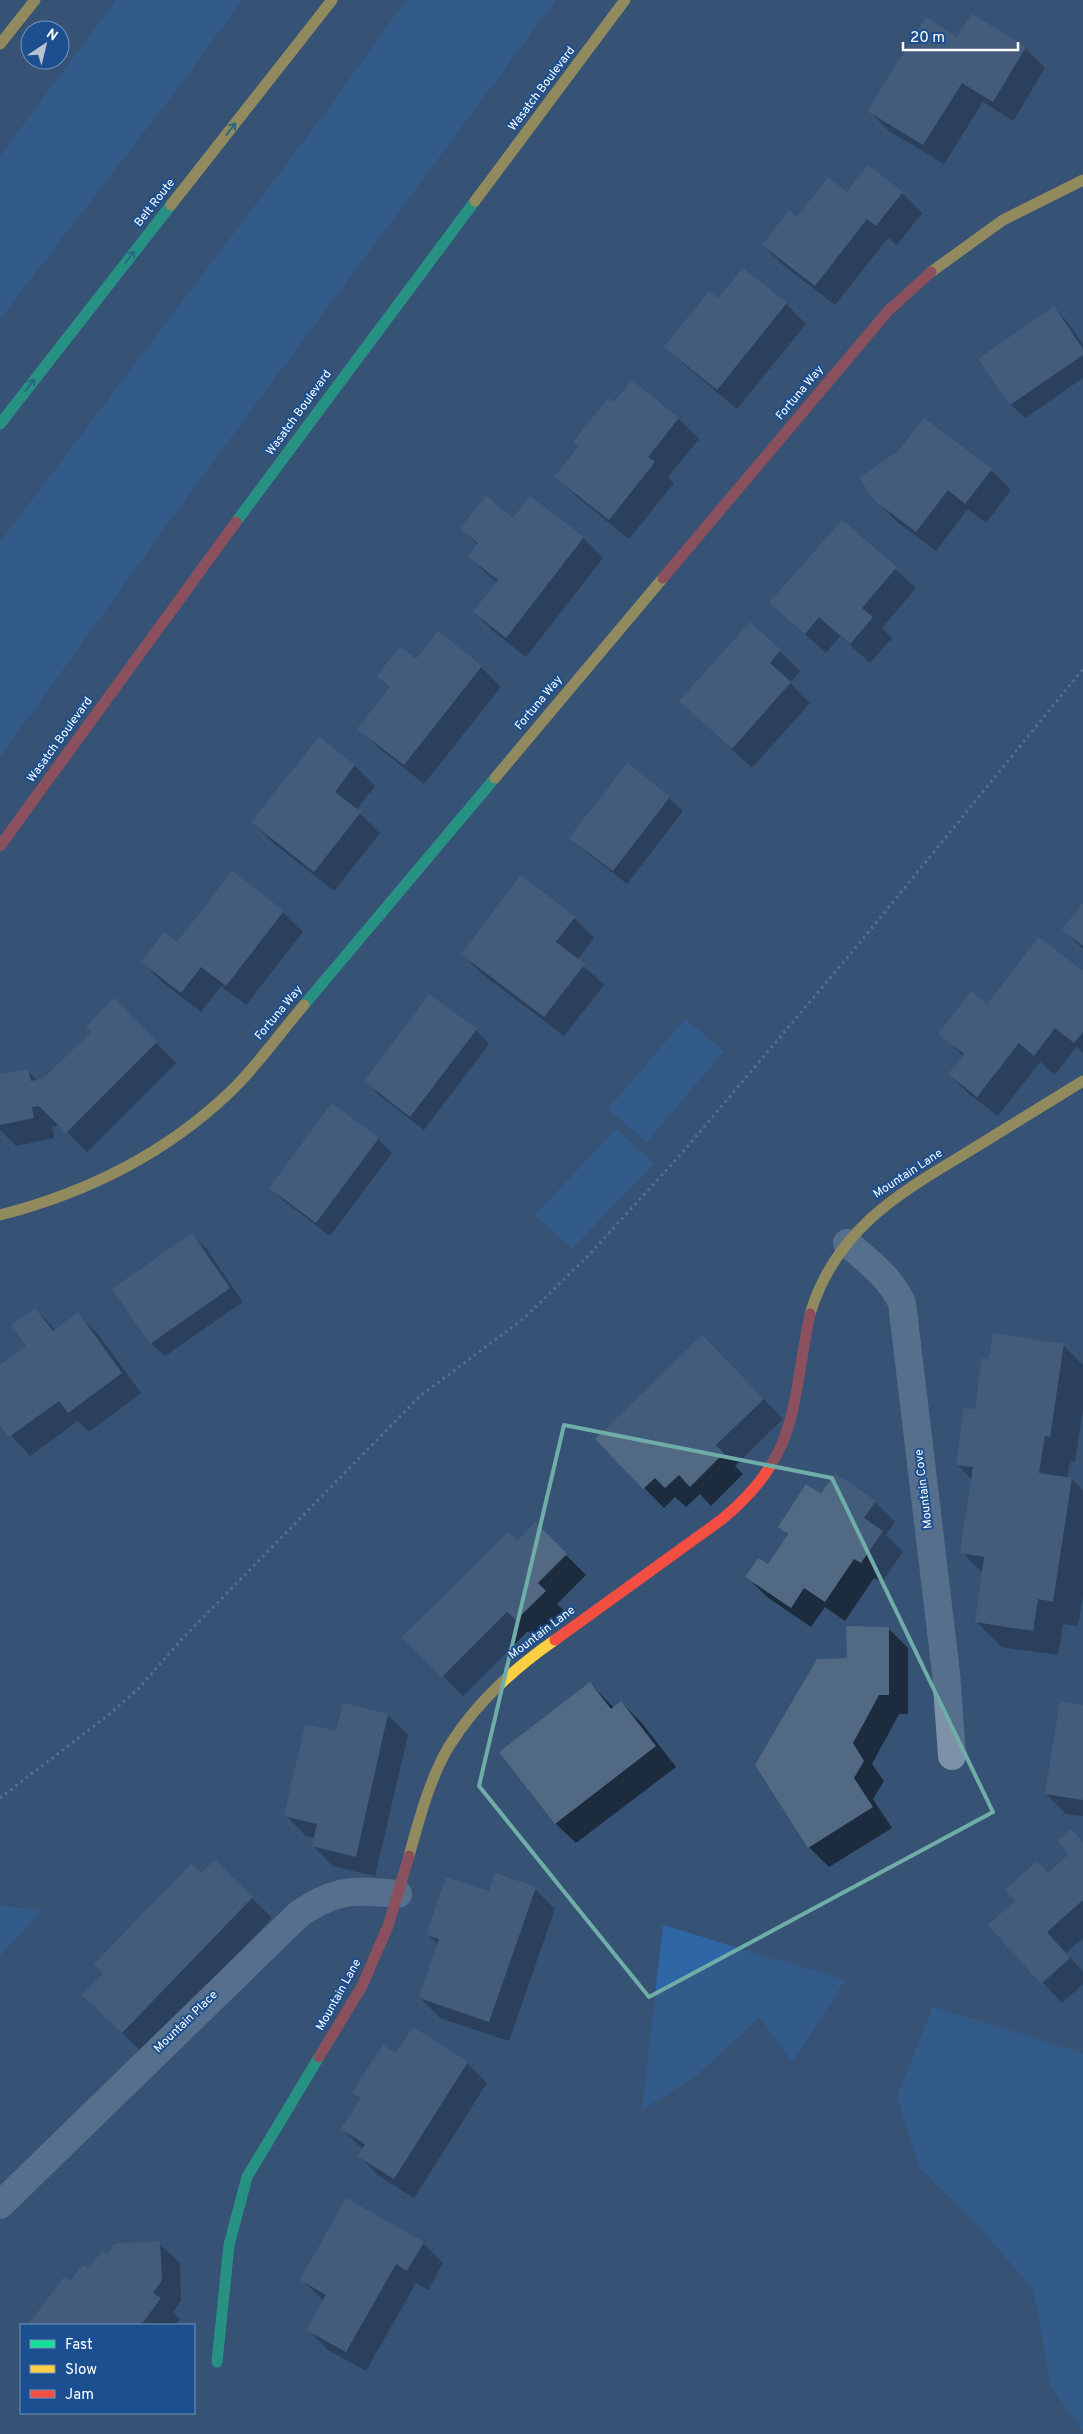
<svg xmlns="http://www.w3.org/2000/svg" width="1083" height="2434" font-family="Overpass,sans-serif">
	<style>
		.green { fill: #2f66a5 }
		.shadow { fill: #0007 }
		.building { fill: #526984 }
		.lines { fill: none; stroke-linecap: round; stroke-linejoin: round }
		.path { stroke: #7d92a8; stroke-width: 3; stroke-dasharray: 2.5 4; stroke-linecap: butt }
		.street { stroke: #7d92a8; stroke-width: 28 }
		.fast { stroke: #16e098; stroke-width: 11 }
		.slow { stroke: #ffcf43; stroke-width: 11 }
		.jam { stroke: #f24e42; stroke-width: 11 }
		.oneway { stroke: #198292 }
		.marked { fill: none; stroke: #6fada8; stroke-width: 4; stroke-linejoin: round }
		.labels { text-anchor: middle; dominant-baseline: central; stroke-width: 4; stroke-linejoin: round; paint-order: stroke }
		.street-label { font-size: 12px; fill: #fff; stroke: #1b4f8f }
	</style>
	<rect width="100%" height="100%" fill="#365274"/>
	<path class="green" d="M116 0H242L187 76 0 319V156Z
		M406 0H556L195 486 0 757V542L328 109Z
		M685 1019 724 1051 647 1142 608 1109Z
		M616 1129 654 1163 572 1249 535 1215Z
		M0 1906 42 1910 0 1956Z
		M663 1925 845 1980 792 2063 760 2017 696 2076 642 2110Z
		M933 2007 1083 2053V2432L1051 2386 1033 2289 973 2220 920 2168 897 2097Z"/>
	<path class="shadow" d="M972 15 1025 48 1045 68 1013 121 983 102 944 164 889 131 869 111 957 39Z
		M868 167 902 193 922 213 897 245 888 238 835 305 783 265 763 245 798 218 847 194Z
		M718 300 786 304 806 324 737 409 686 366 666 347Z
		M1053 308 1067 321 1083 345V378L1025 418 1011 405 979 360Z
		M632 382 679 419 699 439 668 477 674 483 629 539 576 496 556 476Z
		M924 420 991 470 1011 490 986 523 968 509 936 551 896 521 876 500 899 452Z
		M513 520 583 538 603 558 526 657 494 632 474 612 497 583 469 557 478 545 462 529Z
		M842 522 916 588 882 628 892 638 870 663 840 636 826 653 771 603Z
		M750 623 800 671 790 683 810 703 752 768 680 701Z
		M438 633 481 667 501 687 424 784 379 748 359 728 391 688 378 676 417 661Z
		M319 738 355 766 375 786 356 810 380 833 334 891 272 842 252 822Z
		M669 798 683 811 627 884 585 851 571 838Z
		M521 877 574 918 594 938 577 960 604 985 564 1036 482 974 462 954Z
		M1083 905V949L1064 930Z
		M283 912 303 932 246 1005 221 986 201 1012 162 982 142 962 177 944Z
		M1083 973V1053L1076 1047 1055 1075 1040 1062 998 1116 969 1094 949 1074 963 1056 940 1033 987 1006Z
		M114 1000 176 1063 87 1152 60 1125 52 1127 54 1138 16 1146 0 1130V1076L27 1070 38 1081 45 1079 93 1032Z
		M476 1030 489 1044 424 1130 379 1095 365 1081Z
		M378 1139 392 1153 330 1236 284 1201 271 1188Z
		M192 1235 206 1248 243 1302 165 1356 151 1343Z
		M35 1309 56 1330 78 1314 98 1334 141 1393 89 1432 78 1421 30 1456 0 1423V1366L28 1346Z
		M1063 1345 1083 1365V1409L1075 1462 1070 1461 1067 1479H1072L1083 1491V1596L1078 1626 1063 1624 1058 1655 1001 1647 976 1621 983 1574 962 1552 972 1480 957 1464 990 1361Z
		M722 1356 783 1419 735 1466 743 1474 711 1506 700 1494 686 1507 675 1497 664 1508 596 1439Z
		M821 1495 875 1502 895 1522 886 1535 903 1552 882 1582 874 1578 845 1621 825 1607 811 1627 767 1597 747 1577 768 1566 788 1535 779 1526Z
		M535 1524 586 1575 557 1604 565 1611 536 1639 528 1631 463 1696 404 1637 517 1542Z
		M888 1628 908 1648V1714H899L872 1764 884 1781 873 1799 892 1828 829 1867 809 1847 756 1765 848 1660Z
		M590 1683 614 1708 621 1702 641 1722 676 1767 576 1843 556 1824 501 1752Z
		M1083 1706V1816L1066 1814 1046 1794Z
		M388 1715 408 1735 375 1876 333 1866 313 1846 315 1838 306 1836 286 1816 337 1733Z
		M1083 1844V1938L1066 1953 1083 1972V1984L1062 2003 989 1925Z
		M215 1862 272 1918 142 2052 104 2015 201 1875Z
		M535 1889 555 1909 509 2041 440 2018 420 1998 438 1945 428 1935Z
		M414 2028 467 2063 487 2083 414 2198 379 2176 359 2156 363 2149 342 2129 361 2099 354 2092 397 2055Z
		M159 2243 180 2263 181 2301 173 2312 180 2319 176 2325H29L64 2279 70 2283 88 2271Z
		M423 2243 443 2263 428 2290 416 2283 366 2371 328 2350 308 2330 324 2301 302 2280Z"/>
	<path class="building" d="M972 14 1026 47 993 102 962 83 923 145 867 111 926 17 957 37Z
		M868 165 903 192 876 226 867 219 815 286 762 245 789 210 797 217 828 177 847 192Z
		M743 268 787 303 717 390 664 347 709 291 718 298Z
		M1054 306 1083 349V355L1010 405 978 359Z
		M632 380 679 418 648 457 655 462 609 520 554 477 579 446 573 442 608 398 614 402Z
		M924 418 992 469 965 504 948 490 916 532 875 501 859 478 898 451Z
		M486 496 513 518 530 496 584 537 506 638 473 612 498 580 468 557 478 543 460 529Z
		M842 520 897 567 862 608 873 617 850 644 819 617 805 634 769 603Z
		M750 622 781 650 770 663 791 682 732 749 679 701Z
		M438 631 482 666 404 765 357 729 390 687 377 676 400 646 416 659Z
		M319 737 355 765 335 792 361 812 314 872 251 822Z
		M627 763 670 797 613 871 569 838Z
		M232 871 284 911 226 986 201 967 181 993 141 962 164 932 177 942Z
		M521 875 575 917 556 942 585 964 544 1017 461 954Z
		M1083 903V946L1062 930Z
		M1039 937 1083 971V1032L1074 1043 1055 1028 1034 1056 1019 1043 977 1097 948 1074 964 1054 938 1034 971 991 987 1004Z
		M429 994 477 1029 410 1117 364 1081Z
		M114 998 157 1042 66 1133 39 1106 32 1107 34 1118 0 1125V1074L28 1069 31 1081 44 1078 91 1032 86 1027Z
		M332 1103 379 1138 316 1223 269 1188Z
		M192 1233 230 1288 150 1344 112 1289Z
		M35 1308 53 1331 78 1312 122 1373 68 1413 59 1401 9 1437 0 1425V1365L26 1346 11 1325Z
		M993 1333 1064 1344 1050 1437 1045 1436 1039 1473 1072 1478 1053 1602 1038 1599 1033 1631 975 1622 984 1557 960 1553 973 1467 956 1465 964 1408 975 1409 982 1358 989 1359Z
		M702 1335 764 1399 716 1445 724 1453 690 1487 679 1475 665 1488 655 1478 643 1489 595 1439Z
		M835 1473 876 1501 864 1518 883 1531 861 1563 854 1559 825 1602 804 1588 791 1608 745 1577 758 1558 768 1564 788 1534 778 1527 806 1484 821 1494Z
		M535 1522 567 1554 538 1583 546 1591 516 1620 507 1612 442 1677 402 1637 508 1532 517 1541Z
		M846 1626 889 1627V1695H879L853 1743 864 1761 854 1778 873 1807 808 1848 755 1765 817 1659 847 1658Z
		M590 1682 611 1709 621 1701 656 1746 555 1824 499 1752Z
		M1060 1701 1083 1705V1800L1045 1794Z
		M343 1703 388 1714 356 1857 312 1846 317 1824 284 1816 305 1724 336 1731Z
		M1071 1829 1083 1843V1900L1047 1932 1070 1958 1041 1984 988 1925 1015 1901 1005 1890 1037 1861 1048 1873 1069 1854 1058 1841Z
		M215 1860 253 1897 122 2033 82 1995 103 1974 94 1964 191 1864 201 1873Z
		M495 1873 536 1887 489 2022 419 1998 439 1939 426 1935 446 1877 489 1891Z
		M413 2027 468 2062 394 2179 357 2156 365 2144 341 2129 361 2098 352 2093 383 2045 396 2053Z
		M346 2198 424 2242 407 2271 396 2264 346 2352 306 2330 326 2295 300 2280Z
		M160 2241 162 2280 153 2293 161 2298 141 2325H28L64 2277 70 2281 83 2265 88 2269 102 2251 107 2254 115 2244Z"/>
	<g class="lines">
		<path class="path" d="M0 1798 111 1713 138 1689 183 1638 420 1396 523 1319 588 1256 682 1153 858 945 1083 669"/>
		<path class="street" d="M847 1243C868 1261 890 1277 902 1303L946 1673 952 1756
			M0 2205 299 1914C337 1888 354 1890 398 1894"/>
		<path class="fast" d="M0 424 171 205
			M236 522 475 201
			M304 1005 495 778
			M217 2362 229 2245 247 2177 319 2057"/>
		<path class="slow" d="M0 44 35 0
			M475 201 625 0
			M171 205 332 0
			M931 272 1003 220 1083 180
			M495 778 663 578
			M0 1215C86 1193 165 1154 230 1092 257 1066 280 1033 304 1005
			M810 1314C835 1231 896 1195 966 1153 1005 1129 1044 1105 1083 1081
			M409 1856C419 1820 429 1781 448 1748 475 1704 513 1669 555 1640"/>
		<path class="jam" d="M663 578 888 311 931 272
			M0 846 236 522
			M555 1640 721 1520C800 1456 791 1405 810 1314
			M319 2057 362 1986 388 1926 409 1856"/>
	</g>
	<defs><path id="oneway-shaft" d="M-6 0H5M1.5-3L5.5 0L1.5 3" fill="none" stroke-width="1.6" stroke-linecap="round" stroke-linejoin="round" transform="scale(1.25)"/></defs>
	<g class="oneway">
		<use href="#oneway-shaft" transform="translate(231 129) rotate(-52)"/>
		<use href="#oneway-shaft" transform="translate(130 257) rotate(-52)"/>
		<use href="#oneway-shaft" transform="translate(30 385) rotate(-52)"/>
	</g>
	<path d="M0 0H1083V2434H0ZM564 1425 832 1478 993 1812 649 1997 479 1786Z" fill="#365274" fill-opacity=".55" fill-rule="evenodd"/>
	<path class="marked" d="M564 1425 832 1478 993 1812 649 1997 479 1786Z"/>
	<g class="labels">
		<g class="street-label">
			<text transform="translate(542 89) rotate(-53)">Wasatch Boulevard</text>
			<text transform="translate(155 203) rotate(-52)">Belt Route</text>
			<text transform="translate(800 393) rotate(-50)">Fortuna Way</text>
			<text transform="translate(299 413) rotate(-54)">Wasatch Boulevard</text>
			<text transform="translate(539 703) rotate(-50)">Fortuna Way</text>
			<text transform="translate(60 740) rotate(-54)">Wasatch Boulevard</text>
			<text transform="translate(279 1013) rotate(-50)">Fortuna Way</text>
			<text transform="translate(908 1174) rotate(-33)">Mountain Lane</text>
			<text transform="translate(924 1489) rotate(-97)">Mountain Cove</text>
			<text transform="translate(542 1633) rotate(-37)">Mountain Lane</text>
			<text transform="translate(339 1995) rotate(-61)">Mountain Lane</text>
			<text transform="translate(186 2022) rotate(-44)">Mountain Place</text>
		</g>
	</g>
	<rect x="20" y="2324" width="175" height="90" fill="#1b4f8f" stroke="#7695bc"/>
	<rect x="30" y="2340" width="25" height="8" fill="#16e098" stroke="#7695bc"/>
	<text x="65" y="2349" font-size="15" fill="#ffffff">Fast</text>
	<rect x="30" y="2365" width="25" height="8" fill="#ffcf43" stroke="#7695bc"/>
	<text x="65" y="2374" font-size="15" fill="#ffffff">Slow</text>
	<rect x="30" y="2390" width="25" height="8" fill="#f24e42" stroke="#7695bc"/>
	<text x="65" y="2399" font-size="15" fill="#ffffff">Jam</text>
	<g transform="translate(45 45) rotate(35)"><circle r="24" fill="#1b4f8f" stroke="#7695bc"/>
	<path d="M0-4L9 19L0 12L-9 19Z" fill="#b9c2ce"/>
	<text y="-8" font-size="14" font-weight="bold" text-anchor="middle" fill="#ffffff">N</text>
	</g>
	<path d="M903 42v8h115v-8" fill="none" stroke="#ffffff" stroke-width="2.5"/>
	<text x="910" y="42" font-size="15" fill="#ffffff" stroke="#1b4f8f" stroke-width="4" paint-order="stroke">20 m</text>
</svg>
